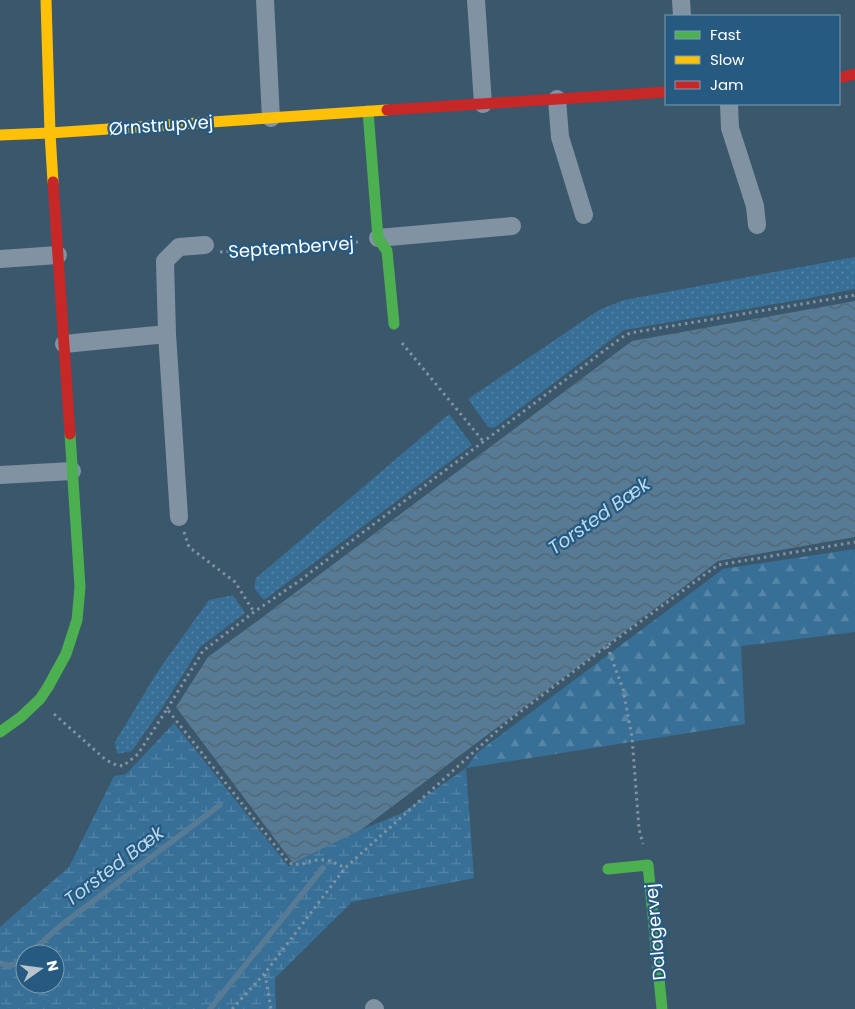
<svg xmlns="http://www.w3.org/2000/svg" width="855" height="1009" font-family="Poppins,sans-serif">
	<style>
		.grass { fill: url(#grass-dots) }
		.forest { fill: url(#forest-firs) }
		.wetland { fill: url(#wetland-marsh); fill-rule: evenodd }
		.water { fill: url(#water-waves) }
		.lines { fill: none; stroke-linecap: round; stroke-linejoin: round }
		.stream { stroke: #577b95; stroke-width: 5.5 }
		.path { stroke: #8193a2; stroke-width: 3; stroke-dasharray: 2.5 4; stroke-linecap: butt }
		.street { stroke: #8193a2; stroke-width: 18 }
		.fast { stroke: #4caf50; stroke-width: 11 }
		.slow { stroke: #ffc107; stroke-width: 11 }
		.jam { stroke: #c62828; stroke-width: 11 }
		.labels { text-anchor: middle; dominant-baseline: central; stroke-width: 4.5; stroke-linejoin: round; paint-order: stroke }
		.street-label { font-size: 18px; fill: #fff; stroke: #265a81 }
		.water-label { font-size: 19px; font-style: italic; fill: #b9d9ee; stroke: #265a81 }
	</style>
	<defs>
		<pattern id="grass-dots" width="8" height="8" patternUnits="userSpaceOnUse" patternTransform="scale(1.25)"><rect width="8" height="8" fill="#386f96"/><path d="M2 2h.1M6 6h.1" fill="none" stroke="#5685a6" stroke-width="1.8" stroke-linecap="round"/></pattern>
		<pattern id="forest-firs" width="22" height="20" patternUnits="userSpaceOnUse" patternTransform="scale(1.25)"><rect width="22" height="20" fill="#386f96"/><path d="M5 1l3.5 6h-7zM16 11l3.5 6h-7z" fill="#5685a6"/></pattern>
		<pattern id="wetland-marsh" width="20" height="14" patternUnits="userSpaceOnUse" patternTransform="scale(1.25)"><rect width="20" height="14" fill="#386f96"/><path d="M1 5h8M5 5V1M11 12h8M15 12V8" fill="none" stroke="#5685a6"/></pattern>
		<pattern id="water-waves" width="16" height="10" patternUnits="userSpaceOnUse" patternTransform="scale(1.25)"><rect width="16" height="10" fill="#577b95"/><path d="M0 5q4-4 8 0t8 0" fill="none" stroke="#526470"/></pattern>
	</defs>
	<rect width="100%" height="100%" fill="#3b576c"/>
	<path class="grass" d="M855 257V289L804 299 624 330 494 428 488 427 468 399 599 310 624 300Z
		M449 414 472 445 264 600 254 588 256 578Z
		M233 595 245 613 200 647 162 708 132 751 117 754 115 742 158 671 209 600Z"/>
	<path class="forest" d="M855 549V632L741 646 745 724 466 768 478 752 723 569Z"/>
	<path class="wetland" d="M174 723 289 867 293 863 361 830 402 813 466 768 474 878 352 902 275 978 276 1009H0V927L69 867 114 776 126 774ZM25 954H55V984H25Z"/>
	<path class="water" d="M855 301V537L718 561 361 830 293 863 176 707 208 657 256 622 632 341Z"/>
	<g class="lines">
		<path class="stream" d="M29 954 59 927 220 805
			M0 963C9 968 18 964 25 957
			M210 1009 323 868"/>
		<path class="path" d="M220 252 358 242
			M402 343 483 441
			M184 532 189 547 235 582 254 612
			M607 646 623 689 632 737 639 829 643 844
			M167 709 203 651 254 612 302 579 350 542 621 338 630 333 855 295
			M54 714 106 760 116 765 123 766 138 754 167 709 289 863C305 867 304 861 317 860 328 859 336 863 345 868
			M265 974 271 1009
			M232 1009 265 973 345 868 507 722 607 646 718 565 855 542"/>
		<path class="street" d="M265 0 271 118
			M476 0 483 104
			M681 0 682 16
			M557 99 560 137 584 215
			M729 104 730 128 755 206 757 225
			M378 238 512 226
			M0 259 58 255
			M64 344 167 334
			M0 475 72 471
			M179 517 167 334 165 261 179 247 205 245
			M374 1008 375 1009"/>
		<path class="fast" d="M368 111 378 238 387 251 394 324
			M0 732 21 717 40 699 48 687 66 654 77 620 80 587 70 434
			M608 869 648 865 662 1009"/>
		<path class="slow" d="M46 0 50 133 53 182
			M0 135 50 133 387 110"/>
		<path class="jam" d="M839 78 855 74
			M387 110 666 92
			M53 182 70 434"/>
	</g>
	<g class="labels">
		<g class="street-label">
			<text transform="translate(161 125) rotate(-4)">Ørnstrupvej</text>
			<text transform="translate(291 247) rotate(-4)">Septembervej</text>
			<text transform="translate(655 932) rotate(-95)">Dalagervej</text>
		</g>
		<g class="water-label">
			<text transform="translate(599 516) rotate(-35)">Torsted Bæk</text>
			<text transform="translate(114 866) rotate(-37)">Torsted Bæk</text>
		</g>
	</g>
	<rect x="665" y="15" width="175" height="90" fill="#265a81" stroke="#7d9cb3"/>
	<rect x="675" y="31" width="25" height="8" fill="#4caf50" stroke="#7d9cb3"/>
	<text x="710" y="40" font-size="15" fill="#ffffff">Fast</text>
	<rect x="675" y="56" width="25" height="8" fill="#ffc107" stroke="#7d9cb3"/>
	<text x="710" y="65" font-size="15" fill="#ffffff">Slow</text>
	<rect x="675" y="81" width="25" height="8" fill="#c62828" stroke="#7d9cb3"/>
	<text x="710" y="90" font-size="15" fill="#ffffff">Jam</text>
	<g transform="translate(40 969) rotate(76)"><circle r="24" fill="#265a81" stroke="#7d9cb3"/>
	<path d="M0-4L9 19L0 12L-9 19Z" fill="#bac4cc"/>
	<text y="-8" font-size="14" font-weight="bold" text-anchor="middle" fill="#ffffff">N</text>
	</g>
</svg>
